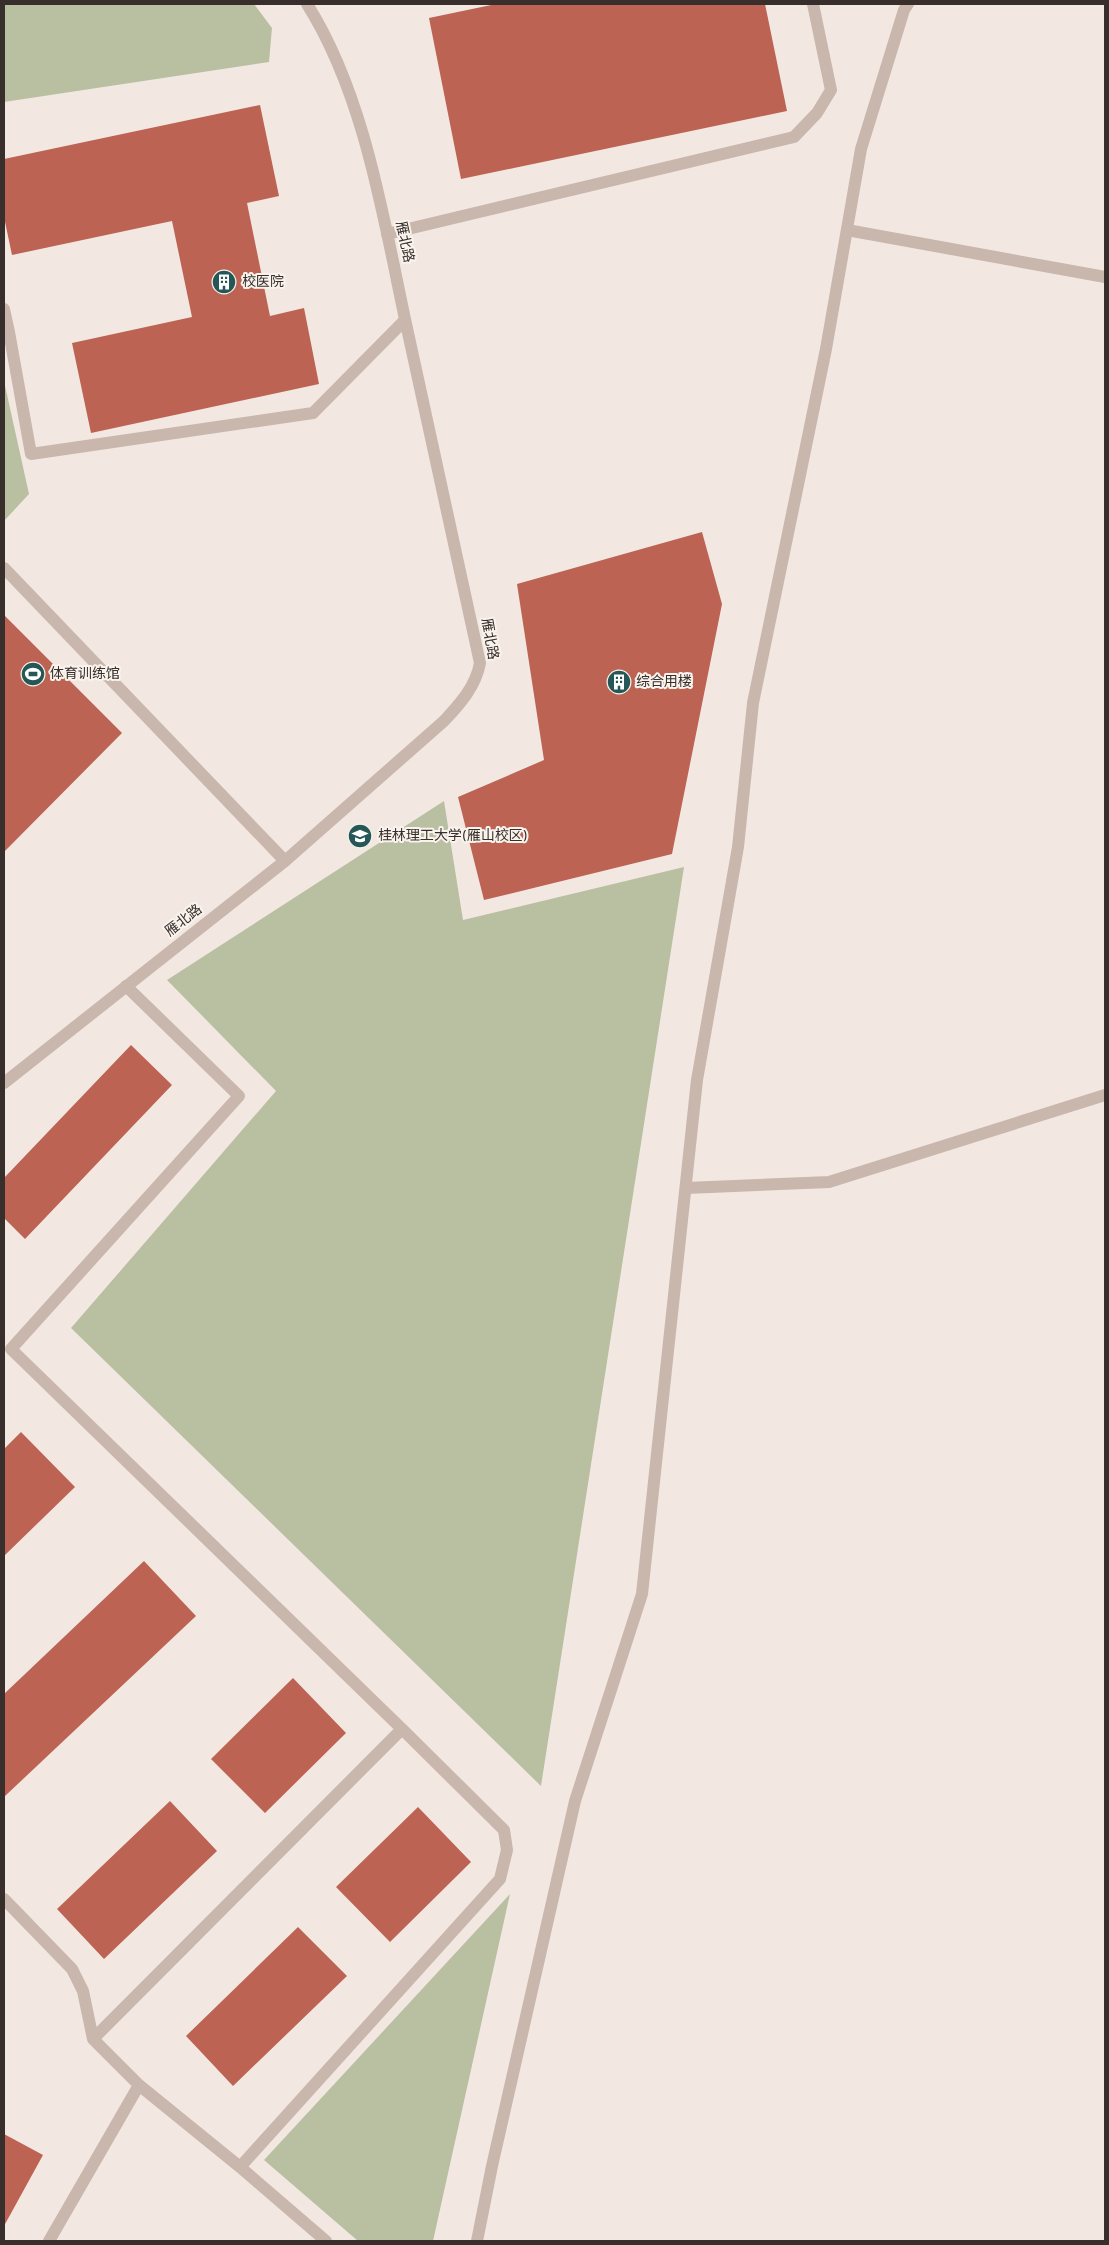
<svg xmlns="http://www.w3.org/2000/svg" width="1109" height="2245" font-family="Overpass,'Noto Sans SC',sans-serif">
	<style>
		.green { fill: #b9c0a2 }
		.building { fill: #bc6354 }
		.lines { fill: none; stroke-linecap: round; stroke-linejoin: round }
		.service { stroke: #c9b7ad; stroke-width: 12 }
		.minor { stroke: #c9b7ad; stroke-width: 12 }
		.labels { text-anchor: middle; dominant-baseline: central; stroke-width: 4; stroke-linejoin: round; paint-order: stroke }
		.street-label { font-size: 14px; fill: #382e2b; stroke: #f9f3ed }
		.poi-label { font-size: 14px; fill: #382e2b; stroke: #f9f3ed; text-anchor: start }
	</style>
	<rect width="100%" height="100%" fill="#f2e8e1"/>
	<path class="green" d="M4 4H254L272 28 269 62 4 102Z
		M4 381 29 494 4 521Z
		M444 801 463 920 684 867 541 1786 71 1328 276 1091 167 980Z
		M510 1894 433 2241H358L264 2160Z"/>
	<path class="building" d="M496 4H765L787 111 461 179 429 18Z
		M260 105 279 196 247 203 270 316 304 308 319 384 91 433 72 343 192 317 172 221 12 255 4 217V159Z
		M702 532 722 604 672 854 484 900 458 797 544 760 517 584Z
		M4 615 122 733 4 852Z
		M131 1045 172 1085 25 1239 4 1218V1178Z
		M21 1432 75 1487 4 1556V1449Z
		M144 1561 196 1616 4 1797V1694Z
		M293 1678 346 1733 265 1813 211 1759Z
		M170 1801 217 1851 104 1959 57 1909Z
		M418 1807 471 1862 390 1942 336 1887Z
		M298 1927 347 1976 233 2086 186 2036Z
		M4 2134 43 2155 4 2226Z"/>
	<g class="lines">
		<path class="service" d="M847 230 1105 277
			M387 234 794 137 817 113 831 90 813 4
			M4 309 9 332
			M4 336 9 332 31 454 313 413 405 320
			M4 568 285 861
			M126 986 239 1096 11 1349 402 1729 93 2039 139 2085 240 2167 326 2241
			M686 1188 829 1182 1105 1095
			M4 1899 72 1969 83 1991 93 2039
			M240 2167 500 1879 507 1850 504 1830 402 1729
			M49 2241 139 2085"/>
		<path class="minor" d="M4 1083 285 861 444 721C460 704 476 686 480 663 455 548 430 434 405 319 383 216 364 94 307 4
			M477 2241 492 2166 575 1801 642 1594 697 1080 738 847 753 703 826 349 861 149 904 10 908 4"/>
	</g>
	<defs>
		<g id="building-disc" transform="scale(1.25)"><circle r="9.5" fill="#245755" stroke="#f9f3ed"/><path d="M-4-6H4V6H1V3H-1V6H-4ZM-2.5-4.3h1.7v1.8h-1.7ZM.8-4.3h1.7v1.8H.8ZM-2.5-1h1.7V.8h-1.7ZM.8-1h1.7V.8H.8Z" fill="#fff"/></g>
		<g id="stadium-disc" transform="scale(1.25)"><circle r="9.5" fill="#245755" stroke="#f9f3ed"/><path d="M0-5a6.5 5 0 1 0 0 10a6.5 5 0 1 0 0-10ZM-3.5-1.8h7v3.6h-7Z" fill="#fff"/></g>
		<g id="university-disc" transform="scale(1.25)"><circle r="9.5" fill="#245755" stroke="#f9f3ed"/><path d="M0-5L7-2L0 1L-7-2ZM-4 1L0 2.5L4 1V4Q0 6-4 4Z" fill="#fff"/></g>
	</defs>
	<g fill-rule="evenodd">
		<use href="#building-disc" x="224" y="282"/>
		<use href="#stadium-disc" x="33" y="674"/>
		<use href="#building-disc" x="619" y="682"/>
		<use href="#university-disc" x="360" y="836"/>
	</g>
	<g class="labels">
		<g class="street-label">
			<text transform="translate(404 242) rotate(78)">雁北路</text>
			<text transform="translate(489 639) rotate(80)">雁北路</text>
			<text transform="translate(184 921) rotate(-38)">雁北路</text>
		</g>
		<g class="poi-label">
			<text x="242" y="282">校医院</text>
			<text x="50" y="674">体育训练馆</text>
			<text x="636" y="682">综合用楼</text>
			<text x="378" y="836">桂林理工大学(雁山校区)</text>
		</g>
	</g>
	<rect width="1109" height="2245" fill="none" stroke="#382e2b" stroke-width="10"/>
</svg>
